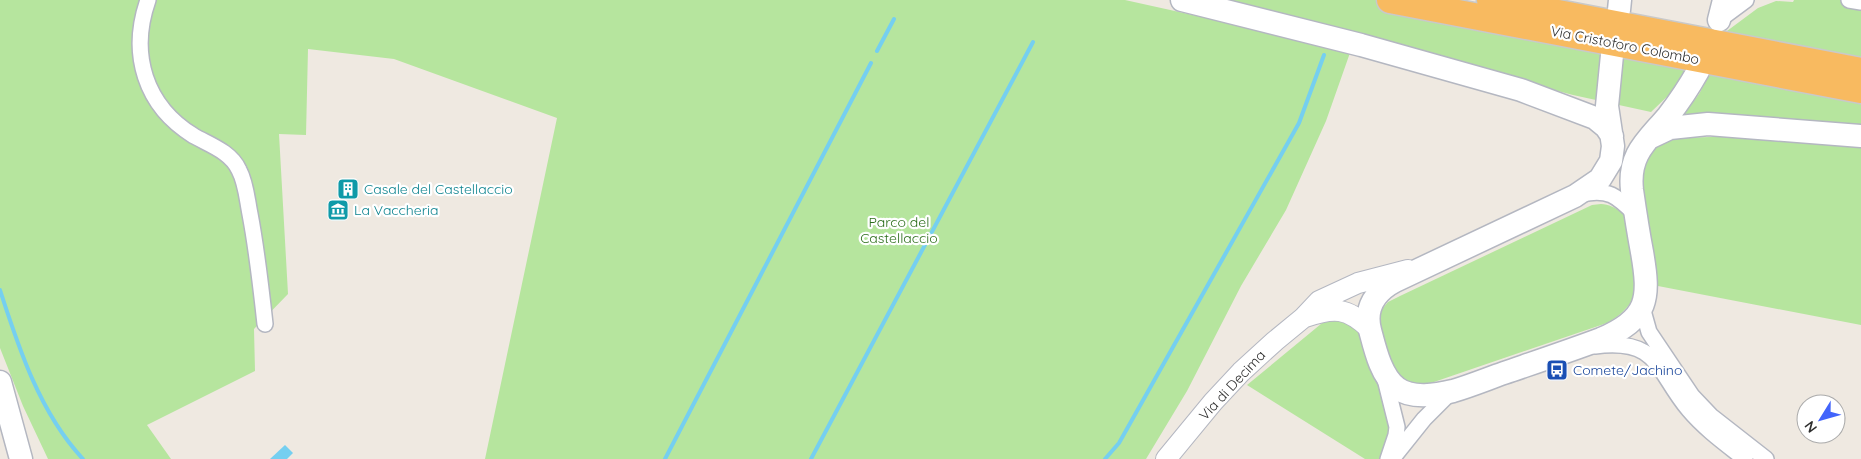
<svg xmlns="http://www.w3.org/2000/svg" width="1861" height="459" font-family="Quicksand,sans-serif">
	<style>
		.green { fill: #b6e59e }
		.water { fill: #75cff0 }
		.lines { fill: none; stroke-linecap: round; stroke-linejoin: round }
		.stream { stroke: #75cff0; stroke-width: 4 }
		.minor-casing { stroke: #b4b7c1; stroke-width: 18 }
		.tertiary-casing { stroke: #b4b7c1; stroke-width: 22 }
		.secondary-casing { stroke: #b4b7c1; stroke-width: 25 }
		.trunk-casing { stroke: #c9c9c9; stroke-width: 29 }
		.minor { stroke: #fff; stroke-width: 15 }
		.tertiary { stroke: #fff; stroke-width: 20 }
		.secondary { stroke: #fff; stroke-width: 22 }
		.trunk { stroke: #f8ba60; stroke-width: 26 }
		.labels { text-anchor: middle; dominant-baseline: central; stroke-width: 4.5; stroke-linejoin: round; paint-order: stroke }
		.street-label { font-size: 14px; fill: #2e2e2e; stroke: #fff }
		.culture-label { font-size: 14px; fill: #0d838f; stroke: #fff; text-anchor: start }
		.park-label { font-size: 14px; fill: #2c6e1b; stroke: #fff }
		.transit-label { font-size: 14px; fill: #164399; stroke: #fff; text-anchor: start }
	</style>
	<rect width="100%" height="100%" fill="#efe9e1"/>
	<path class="green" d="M0 0H1125L1351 50 1326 121 1286 210 1241 286 1187 391 1146 459H485L557 118 394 59 308 49 306 135 279 134 288 294 254 329 255 371 147 425 171 459H48L23 406 0 348Z
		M1217 0H1434L1697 50 1674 90 1651 112 1573 95Z
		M1794 0H1861V126L1684 114 1699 94 1710 74 1727 31 1758 8 1776 1 1793 2Z
		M1741 136 1861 145V325L1658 286 1639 189 1640 164 1660 141 1680 138Z
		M1601 204C1608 204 1617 208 1622 213 1633 226 1640 280 1634 296 1630 307 1617 318 1607 323L1431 383C1389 391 1386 345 1377 315L1388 302 1400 296 1592 205Z
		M1327 319 1353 323C1371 350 1394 409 1388 442 1387 448 1382 454 1379 459H1365L1247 385Z"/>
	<path class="water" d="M285 445 293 453 287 459H270Z"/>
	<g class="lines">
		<path class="stream" d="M877 51 894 19
			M0 290C19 349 40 413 83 459
			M665 459 871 63
			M811 459 1033 42
			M1105 459 1119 443 1299 123 1324 55"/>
		<g class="minor-casing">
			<path id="minor" d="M148 0C129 54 145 106 194 136 210 145 231 152 239 170 246 183 247 199 250 214 257 251 261 287 265 324
				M1849 0 1861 2
				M1719 20 1746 0
				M1582 194C1608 188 1617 196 1635 214
				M1642 307 1649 332 1692 396 1711 416 1766 459
				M1595 346C1660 338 1656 371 1689 410 1705 429 1726 444 1745 459
				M1385 379 1397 427 1396 435 1388 459
				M1392 459 1424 419 1450 393"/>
		</g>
		<g class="tertiary-casing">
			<path id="tertiary" d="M1305 317C1334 307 1347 307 1370 329
				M1166 459 1213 402 1241 372 1275 341 1303 318 1319 301 1358 283 1408 270"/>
		</g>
		<g class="secondary-casing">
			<path id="secondary" d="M1182 0 1361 45 1521 90 1595 118 1606 127 1612 136
				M1619 10 1620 0
				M1719 20 1724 0
				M1612 55 1607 106 1613 146 1611 161 1600 179 1575 196 1395 281C1376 291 1364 307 1370 330 1375 349 1381 376 1397 388 1411 399 1437 395 1453 391 1470 386 1487 379 1504 373 1536 362 1569 351 1601 339 1649 319 1650 298 1642 252 1638 231 1635 211 1632 190 1628 154 1647 141 1668 116 1679 102 1689 87 1698 71
				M1651 137 1670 128 1708 124 1861 136
				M0 382 21 459"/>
		</g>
		<g class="trunk-casing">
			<path id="trunk" d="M1390 0 1861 90
				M1490 0 1861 71"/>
		</g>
		<use href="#minor" class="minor"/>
		<use href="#tertiary" class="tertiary"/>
		<use href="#secondary" class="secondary"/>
		<use href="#trunk" class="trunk"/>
	</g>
	<defs>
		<g id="building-square" transform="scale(1.125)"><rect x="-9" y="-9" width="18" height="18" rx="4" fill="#0f9aa8" stroke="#fff"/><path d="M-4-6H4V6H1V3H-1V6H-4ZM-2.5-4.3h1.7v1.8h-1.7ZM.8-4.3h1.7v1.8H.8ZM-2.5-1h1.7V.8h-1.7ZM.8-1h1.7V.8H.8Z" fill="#fff"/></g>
		<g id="museum-square" transform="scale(1.125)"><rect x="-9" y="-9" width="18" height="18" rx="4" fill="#0f9aa8" stroke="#fff"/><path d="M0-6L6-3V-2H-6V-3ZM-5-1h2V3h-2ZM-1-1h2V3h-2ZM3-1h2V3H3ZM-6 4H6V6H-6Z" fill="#fff"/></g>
		<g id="bus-square" transform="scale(1.125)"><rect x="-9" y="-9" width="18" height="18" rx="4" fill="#1a4fb4" stroke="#fff"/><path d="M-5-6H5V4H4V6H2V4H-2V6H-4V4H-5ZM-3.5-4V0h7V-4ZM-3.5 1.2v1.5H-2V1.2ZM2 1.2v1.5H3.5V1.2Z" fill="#fff"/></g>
	</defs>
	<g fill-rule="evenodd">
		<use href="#building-square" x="348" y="189"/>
		<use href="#museum-square" x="338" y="210"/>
		<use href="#bus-square" x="1557" y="370"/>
	</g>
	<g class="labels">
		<g class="street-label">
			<text transform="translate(1625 45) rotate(11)">Via Cristoforo Colombo</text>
			<text transform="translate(1232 385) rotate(-47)">Via di Decima</text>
		</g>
		<g class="culture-label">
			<text x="364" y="189">Casale del Castellaccio</text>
			<text x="354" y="210">La Vaccheria</text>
		</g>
		<g class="park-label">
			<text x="899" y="222">Parco del<tspan x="899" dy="16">Castellaccio</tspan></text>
		</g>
		<g class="transit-label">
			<text x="1573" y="370">Comete/Jachino</text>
		</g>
	</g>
	<g transform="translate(1821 419) rotate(233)"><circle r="24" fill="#ffffff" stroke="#ababab"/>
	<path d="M0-4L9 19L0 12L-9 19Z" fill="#4264fb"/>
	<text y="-8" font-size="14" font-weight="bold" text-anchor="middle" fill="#2e2e2e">N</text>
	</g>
</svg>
